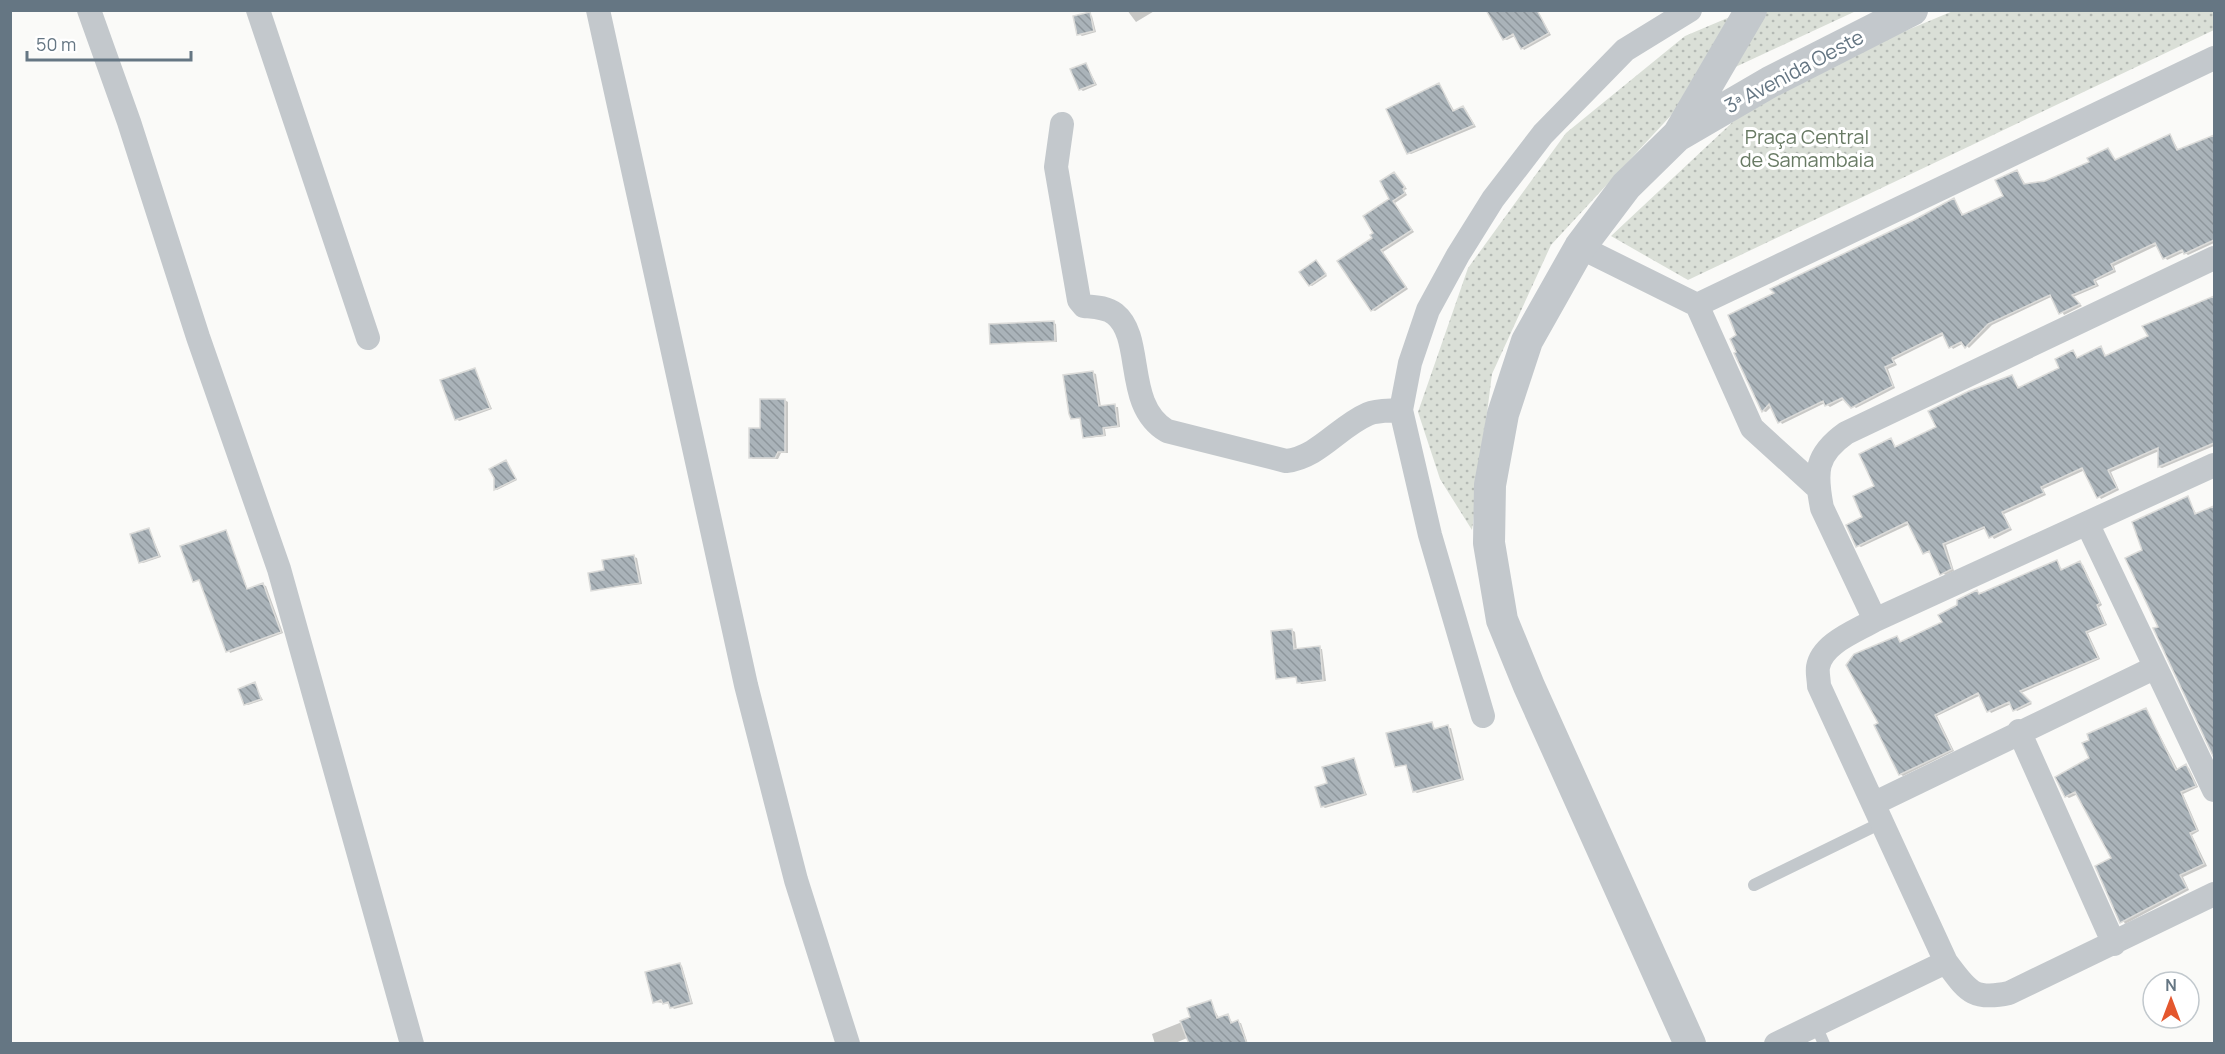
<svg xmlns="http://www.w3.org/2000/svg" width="2225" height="1054" font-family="Manrope,sans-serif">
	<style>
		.park { fill: url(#park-dots) }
		.shadow { fill: #0003 }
		.building { fill: url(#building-back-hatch); stroke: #dcdcda; stroke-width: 1.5 }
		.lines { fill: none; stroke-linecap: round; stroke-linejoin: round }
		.service { stroke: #c3c8cc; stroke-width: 12 }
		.minor { stroke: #c3c8cc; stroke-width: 24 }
		.tertiary { stroke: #c3c8cc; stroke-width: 32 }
		.labels { text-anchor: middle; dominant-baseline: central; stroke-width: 6; stroke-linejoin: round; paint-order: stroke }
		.street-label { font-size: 20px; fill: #657683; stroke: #fff }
		.park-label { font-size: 20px; fill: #687a64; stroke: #fff }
	</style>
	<defs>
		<pattern id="park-dots" width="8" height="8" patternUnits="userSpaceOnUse" patternTransform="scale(1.5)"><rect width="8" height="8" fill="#dadfd7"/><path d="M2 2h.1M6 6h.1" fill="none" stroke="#b4b9b4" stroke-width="1.8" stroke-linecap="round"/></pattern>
		<pattern id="building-back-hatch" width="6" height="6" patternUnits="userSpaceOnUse" patternTransform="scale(1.5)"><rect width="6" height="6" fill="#aab3b9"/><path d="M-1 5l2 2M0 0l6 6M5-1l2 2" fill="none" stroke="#8e969c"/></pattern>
	</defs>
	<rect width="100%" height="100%" fill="#fafaf8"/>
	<path class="park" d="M1744 11H1856L1701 83 1551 245 1492 374 1472 530 1440 479 1418 412 1468 268 1566 133 1685 36Z
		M1953 11H2214V30L1688 280 1611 236 1769 88Z"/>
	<path class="shadow" d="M1127 10H1156L1136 22Z
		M1488 10H1540L1538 12 1551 35 1524 50 1515 36 1507 40 1504 39Z
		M1089 14 1092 16 1096 32 1082 36 1079 34Z
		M1086 64 1097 85 1083 91 1080 89Z
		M1439 84 1455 112 1463 108 1466 110 1476 127 1411 154 1409 153Z
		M2170 135 2179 151 2214 137V243L2188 255 2184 252 2167 260 2158 245 2114 266 2116 272 2096 281 2099 286 2073 297 2082 306 2064 315 2053 296 1992 325 1969 348 1964 343 1953 349 1944 335 1894 360 1897 365 1888 369 1895 388 1856 408 1845 399 1830 407 1825 403 1782 424 1772 406 1766 412 1763 411 1915 222 1954 200 1964 216 2005 196 2017 171 2026 185 2045 182 2091 163 2108 150 2117 161Z
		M1394 173 1407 189 1404 190 1407 195 1395 203 1414 232 1383 252 1408 289 1375 311 1372 310 1375 238 1391 200Z
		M1316 262 1327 276 1312 286 1310 285Z
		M2214 297V446L2162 468 2159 467V451L2111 472 2119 490 2101 499 2085 470 2043 489 2046 495 2004 514 2012 530 1994 539 1986 528 1946 545 1954 571 1945 575 1931 553 1925 552 1910 524 1861 547 1857 545 1891 440 1897 448 1938 428 2012 377 2020 389 2061 368 2073 352 2078 358 2101 348 2107 357 2150 337 2144 326Z
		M1054 323 1056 324 1057 342 992 343Z
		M475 369 492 409 459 421 457 419Z
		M1093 373 1096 374 1101 407H1118L1120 427 1105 429 1106 436 1087 438 1084 437 1082 419 1072 418Z
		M785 400 788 402V453H781L778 459H753L750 457Z
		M506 462 517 480 497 490 495 489Z
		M2187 498 2197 515 2214 508V754L2155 629 2160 627 2144 551Z
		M149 529 161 557 143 563 140 562Z
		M226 532 248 590 263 585 266 586 283 633 230 653 201 581H194Z
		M634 557 637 558 642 584 592 590 606 571Z
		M2057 562 2063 571 2080 563 2083 565 2102 605 2099 607 2107 625 2088 633 2100 659 2021 693 2032 704 2017 711 2011 704 1991 713 1981 695 1937 716 1954 751 1903 776 1900 774 1880 723 1897 637 1902 643 1944 623 1959 606 1977 592 1980 593Z
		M1292 630 1295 632 1297 650 1322 649 1326 681 1301 684 1298 678H1278Z
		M254 684 263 700 248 705 245 704Z
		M2146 709 2178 770 2186 766 2189 768 2198 787 2183 794 2199 831 2192 835 2207 866 2183 877 2189 890 2125 924 2097 867 2113 859 2078 794 2069 798 2066 796 2091 759Z
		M1431 723 1436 730 1451 728 1464 780 1417 793 1414 791 1408 766H1396Z
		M1353 759 1367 795 1325 808 1322 806 1328 784Z
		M680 964 682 966 693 1004 674 1009 670 1004 655 1002Z
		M1210 1002 1219 1018 1228 1015 1233 1024 1241 1023 1248 1044H1198L1194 1035 1173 1044H1155L1152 1034 1192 1018Z"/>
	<path class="building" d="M1486 10H1537L1549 33 1521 49 1513 34 1503 40Z
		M1090 12 1094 31 1077 35 1073 16Z
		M1086 63 1095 84 1079 90 1070 69Z
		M1439 83 1453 111 1463 106 1474 125 1407 154 1386 109Z
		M2170 134 2177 150 2214 135V240L2184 254 2182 250 2163 259 2155 243 2111 264 2114 270 2094 280 2096 285 2072 295 2080 304 2059 314 2050 295 1988 324 1965 348 1961 342 1949 348 1942 333 1892 358 1894 363 1885 367 1893 386 1851 408 1842 398 1825 406 1823 401 1778 423 1769 404 1762 412 1734 353 1736 352 1730 339 1736 335 1728 315 1774 293 1770 289 1914 220 1954 198 1962 215 1982 206 2003 196 1995 180 2017 170 2024 184 2045 181 2089 162 2087 158 2108 148 2115 160Z
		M1394 172 1405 187 1403 189 1405 193 1393 201 1412 230 1381 250 1406 287 1371 311 1337 261 1372 238 1370 235 1373 233 1363 216 1389 199 1380 181Z
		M1316 260 1326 274 1309 286 1299 272Z
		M2214 296V443L2158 467V448L2108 470 2117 488 2097 498 2082 468 2041 487 2044 493 2002 512 2010 528 1989 538 1984 527 1943 544 1952 569 1940 575 1929 551 1923 554 1907 522 1856 547 1846 525 1862 517 1853 496 1874 486 1859 454 1891 438 1895 447 1936 427 1928 411 1969 391 2012 375 2018 388 2059 368 2055 359 2073 350 2077 358 2101 346 2105 356 2148 336 2142 326Z
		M1054 321 1055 341 990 344 989 324Z
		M475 368 490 408 455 420 440 380Z
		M1093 371 1099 406 1115 404 1118 426 1103 428 1104 435 1083 438 1080 418 1071 419 1069 414 1063 375Z
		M760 399H785V452H778L775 458H749V428H760Z
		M506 460 516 479 494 490V478L489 469Z
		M2188 496 2195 514 2214 506V758L2153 628 2158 627 2125 558 2142 550 2132 522Z
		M149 528 159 556 139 563 130 534Z
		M226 530 247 589 263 583 281 632 226 652 199 580 193 582 180 546Z
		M634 555 640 583 591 591 588 573 604 570 602 560Z
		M2057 560 2061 570 2080 561 2100 603 2097 605 2105 624 2086 632 2098 658 2020 691 2031 702 2013 711 2009 702 1987 712 1978 693 1935 715 1952 750 1899 775 1874 725 1878 723 1846 665 1854 654 1897 636 1900 642 1942 622 1938 615 1957 605V600L1977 590 1979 594Z
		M1292 629 1294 649 1320 646 1323 680 1297 683 1296 677 1276 679 1271 631Z
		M255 682 261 699 244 705 238 689Z
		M2146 708 2176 770 2186 764 2196 786 2181 792 2197 830 2190 833 2204 864 2180 875 2187 888 2120 923 2095 866 2111 858 2075 792 2065 797 2055 777 2089 758 2082 743 2089 740 2087 734Z
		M1432 722 1434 729 1448 725 1462 779 1413 792 1406 765 1395 767 1386 733Z
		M1354 758 1365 794 1321 807 1315 787 1327 783 1322 767Z
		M680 963 691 1002 670 1008 668 1002 663 1004 661 1000 653 1003 645 972Z
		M1211 1000 1217 1018 1228 1014 1231 1023 1238 1020 1247 1044H1189L1180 1021 1190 1017 1187 1008Z"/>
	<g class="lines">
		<path class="service" d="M1754 885 1883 822
			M1815 1023 1824 1044"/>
		<path class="minor" d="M89 10 129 122 198 337 279 569 412 1044
			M258 10 368 338
			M598 10 746 685 796 880 848 1044
			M1062 124 1056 167 1079 300 1084 306C1095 307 1106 307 1115 314 1145 338 1123 405 1167 431L1286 461C1319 457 1338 427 1368 414 1377 410 1390 411 1401 410
			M1580 247 1697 305 2214 58
			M1697 305 1752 428 1818 488
			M2214 465 1875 620C1857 631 1822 643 1818 667 1817 673 1819 680 1819 686L1946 962C1967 990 1972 1001 2009 993L2214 894
			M2087 523 2214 790
			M1875 620 1822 508C1815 472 1815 455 1846 433L2214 258
			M1483 716 1430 535 1401 410 1410 363 1428 310 1458 255 1493 199 1543 134 1625 50 1690 10
			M2019 731 2114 944
			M1875 803 2154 668
			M1776 1044 1946 962"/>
		<path class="tertiary" d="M1679 135 1770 82 1912 10
			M1690 1044 1529 686 1502 620 1489 543 1490 485 1503 414 1527 341 1580 247 1626 186 1678 135 1751 10"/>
	</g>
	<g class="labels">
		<g class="street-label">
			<text transform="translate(1794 71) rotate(-28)">3ª Avenida Oeste</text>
		</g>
		<g class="park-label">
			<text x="1807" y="136">Praça Central<tspan x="1807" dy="23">de Samambaia</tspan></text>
		</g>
	</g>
	<rect width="2225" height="1054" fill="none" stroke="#657683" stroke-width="24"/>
	<g transform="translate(2171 1000)"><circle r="28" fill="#ffffff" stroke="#c1c8cd" stroke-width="1.5"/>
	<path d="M0-4.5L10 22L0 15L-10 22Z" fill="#e4572e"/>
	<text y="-9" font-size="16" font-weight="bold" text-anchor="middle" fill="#657683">N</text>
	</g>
	<path d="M27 51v9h164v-9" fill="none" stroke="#657683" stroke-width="3"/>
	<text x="36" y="51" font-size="18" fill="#657683" stroke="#ffffff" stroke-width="4.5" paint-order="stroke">50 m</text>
</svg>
